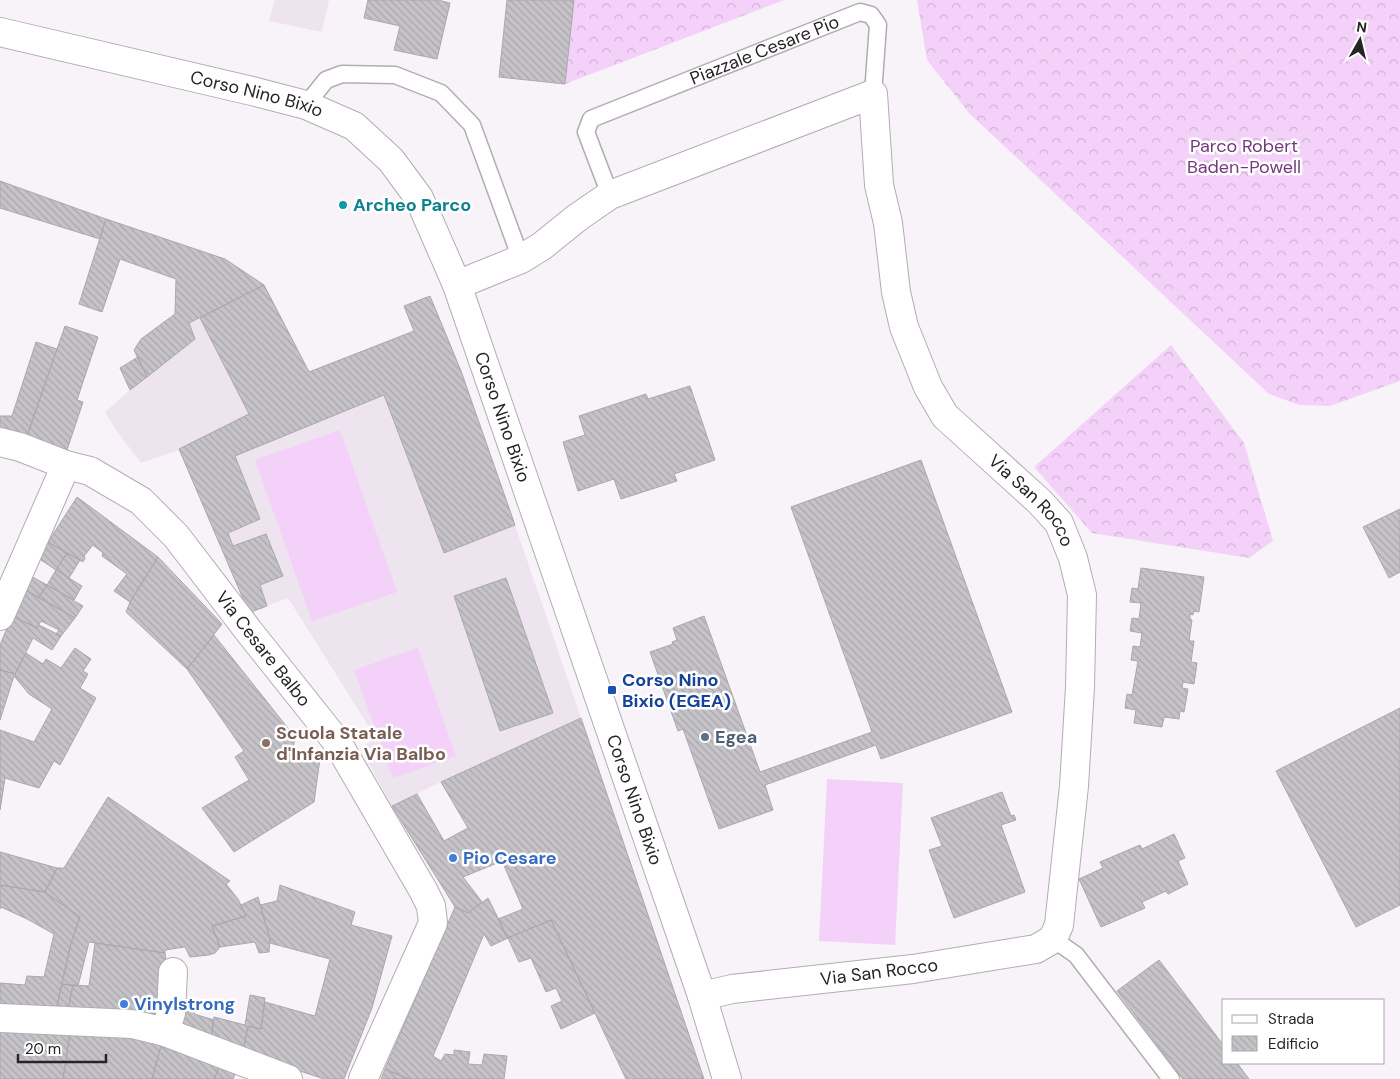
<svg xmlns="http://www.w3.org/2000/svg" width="1400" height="1079" font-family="'DM Sans',sans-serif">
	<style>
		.built { fill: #eee4ef }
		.forest { fill: url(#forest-crowns) }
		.pitch { fill: #f4d1f9 }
		.building { fill: url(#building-back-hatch); stroke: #aaa8ac }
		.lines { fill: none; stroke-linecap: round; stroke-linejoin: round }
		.lane-casing { stroke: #b1adb2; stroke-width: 19 }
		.street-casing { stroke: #b1adb2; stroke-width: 30 }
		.secondary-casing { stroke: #b1adb2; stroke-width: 30 }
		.lane { stroke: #fff; stroke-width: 16 }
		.street { stroke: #fff; stroke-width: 28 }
		.secondary { stroke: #fff; stroke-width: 28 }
		.culture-dot { fill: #0f9aa8; stroke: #fff; stroke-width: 2 }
		.transit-dot { fill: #1a4fb4; stroke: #fff; stroke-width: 2 }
		.service-dot { fill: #5c6f8a; stroke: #fff; stroke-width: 2 }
		.education-dot { fill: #8d6e63; stroke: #fff; stroke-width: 2 }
		.shop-dot { fill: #3f7fe0; stroke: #fff; stroke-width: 2 }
		.labels { text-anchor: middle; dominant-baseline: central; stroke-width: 5; stroke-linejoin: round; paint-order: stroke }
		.street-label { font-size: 18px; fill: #262426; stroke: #fff }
		.park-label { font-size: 18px; fill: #74387d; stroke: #fff }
		.culture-label { font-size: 18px; font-weight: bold; fill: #0d838f; stroke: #fff; text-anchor: start }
		.transit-label { font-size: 18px; font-weight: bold; fill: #164399; stroke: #fff; text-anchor: start }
		.education-label { font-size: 18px; font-weight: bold; fill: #785e54; stroke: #fff; text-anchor: start }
		.service-label { font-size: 18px; font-weight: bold; fill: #4e5e75; stroke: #fff; text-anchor: start }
		.shop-label { font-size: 18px; font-weight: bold; fill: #366cbe; stroke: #fff; text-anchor: start }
	</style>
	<defs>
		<pattern id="forest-crowns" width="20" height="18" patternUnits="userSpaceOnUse" patternTransform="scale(1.25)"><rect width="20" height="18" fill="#f4d1f9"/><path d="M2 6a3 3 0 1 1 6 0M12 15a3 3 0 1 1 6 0" fill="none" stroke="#d1b3d5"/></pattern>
		<pattern id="building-back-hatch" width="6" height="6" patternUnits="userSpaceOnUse" patternTransform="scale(1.25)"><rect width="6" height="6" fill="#c6c3c8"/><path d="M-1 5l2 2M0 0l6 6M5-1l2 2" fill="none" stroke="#aaa7ac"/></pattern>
	</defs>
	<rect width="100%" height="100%" fill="#f7f3f8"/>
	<path class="built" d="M275 0H329L322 32 269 21Z
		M264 285 310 372 414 331 404 306 430 296 515 525 581 718 441 782 392 806 360 748 376 738 288 598 251 612 244 601 179 450 141 463 115 429 105 412 130 390 195 339 189 323Z"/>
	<path class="forest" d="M574 0H784L565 84Z
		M917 0H1400V381L1330 406 1299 405 1269 394 969 113 927 60Z
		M1171 345 1244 443 1273 541 1249 558 1092 533 1034 467Z"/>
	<path class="pitch" d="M340 430 397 592 312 621 255 460Z
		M418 648 456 756 393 778 354 670Z
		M827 779 903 783 895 945 819 941Z"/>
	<path class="building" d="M368 0H438L450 3 437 59 394 50 400 26 364 18Z
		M507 0H574L565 84 499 77Z
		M0 181 106 219 100 239 0 208Z
		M106 219 225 259 264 285 189 323 195 339 147 377 134 350 141 339 175 314 176 279 120 259 102 312 79 304Z
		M264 285 309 372 414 331 404 306 430 296 461 371 515 525 444 553 384 395 235 456 260 519 228 533 233 546 266 534 283 576 260 585 267 606 251 612 244 601 179 449 249 414 200 318Z
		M65 326 98 337 77 400 83 402 67 450 64 452 26 439Z
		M36 342 57 349 26 439 0 435V416H12Z
		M138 357 147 377 130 390 120 368Z
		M690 386 715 460 674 474 677 481 621 499 614 479 578 491 563 442 585 435 579 416 646 394 648 399Z
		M921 460 1012 712 881 759 876 745 765 785 773 810 719 829 683 729 678 731 650 652 673 644 672 642 677 640 673 628 704 616 760 772 872 732 791 507Z
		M77 497 158 557 130 602 114 591 127 574 102 556 103 553 93 545 84 556 85 558 83 562 48 542Z
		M1400 509V572L1389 578 1363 527Z
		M48 542 67 553 56 570 38 558Z
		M67 553 80 560 69 578 56 570Z
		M158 557 222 624 187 669 126 612 130 602Z
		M1141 568 1204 577 1199 612 1194 611 1193 615 1190 614V619L1192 620 1189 641H1194L1191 662 1197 663 1194 684 1183 682 1182 688 1188 689 1184 712 1180 711 1179 719 1164 717 1162 727 1134 723 1136 710 1125 708 1127 694 1132 695 1138 661 1131 660 1133 646 1140 647 1142 633 1130 631 1132 618 1139 619 1141 603 1130 602 1132 588 1138 589Z
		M56 570 82 586 74 600 47 585Z
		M29 575 47 585 39 597 23 589Z
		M506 578 553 713 500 731 454 596Z
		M47 585 83 606 75 618 39 597Z
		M23 589 75 618 61 636 56 634 59 630 41 621 37 628 12 616Z
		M12 616 37 628 39 625 61 636 52 650 33 638 15 674 0 670V645Z
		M214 635 295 737 293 749 321 752 314 802 234 852 202 808 249 780 235 757 244 751 187 669Z
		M75 648 91 659 83 671 88 674 80 688 96 698 60 765 54 761 39 788 5 778 0 810V730L34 742 52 709 29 694 14 676 0 720V670L15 674 26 653 43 664 46 659 61 668Z
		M1400 708V905L1356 927 1276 771Z
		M581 718 704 1079H626L551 920 507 938 498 919 523 909 502 861 463 877 482 902 468 913 455 907 392 806 417 794 444 841 468 828 441 782Z
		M1002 792 1011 816 1014 815 1016 820 1001 825 1025 892 954 918 929 850 942 846 931 818Z
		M108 797 230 881 226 884 238 899 246 916 212 926 220 947 215 953 209 955 190 957 185 947 165 950V953L89 942 78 986 62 984 71 943 80 917 45 892 57 868H64Z
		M1174 834 1185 858 1178 861 1188 884 1168 894 1166 891 1142 902 1145 908 1101 927 1079 879 1103 868 1100 862 1140 845 1142 849Z
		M0 852 57 868 45 892 0 885Z
		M0 885 45 892 80 917 71 943 56 1010 0 1007V983L25 985 27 976 44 977 54 934 27 919 1 907 0 909Z
		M280 885 355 912 351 925 392 936 372 1008 344 1079H324L243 1052 248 1026 261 1029 265 1002 315 1016 330 959 270 943V939L260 905 277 901Z
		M258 897 270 939 269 952 259 953 255 942 220 947 212 926 246 916 241 905Z
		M488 898 508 938 491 946 484 934 433 1056 441 1061 445 1054 454 1055V1050L470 1052 468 1064 482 1065 484 1054 507 1056 504 1079H409L385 1069 455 907 468 913Z
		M551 920 595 1013 561 1029 551 1006 562 1001 556 988 546 992 531 958 519 962 508 938Z
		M95 943 165 953 167 972 165 1014 68 1010 73 985 89 986Z
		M1159 960 1224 1046V1063H1237L1249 1079H1183L1117 991Z
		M62 984 73 985 68 1010H56Z
		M250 995 265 998 261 1029 248 1026 243 1052 210 1045 214 1017 245 1025Z
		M178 1002 196 1008 194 1014 214 1020 210 1045 174 1029Z
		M0 1028 70 1033 63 1079H0Z
		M70 1033 145 1038 162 1042 152 1079H63Z
		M162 1042 221 1063 214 1079H152Z
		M221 1063 236 1072 233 1079H214Z
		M385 1069 409 1079H381Z"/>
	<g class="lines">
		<g class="lane-casing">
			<g id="lane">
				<path d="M306 105 326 80 342 74 395 75 441 93 472 125 521 259"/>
				<path id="s1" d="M610 195 586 132 591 119 860 12 871 15 878 25 873 94"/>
				<path d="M1053 939 1076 955 1171 1079"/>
			</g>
		</g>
		<g class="street-casing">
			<g id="street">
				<path id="s2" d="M457 285 521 259 542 246 578 217 610 195 873 94 879 185 888 223 896 292 904 327 928 387 945 416 1040 502 1059 523 1073 558 1082 595 1080 687 1074 786 1059 925 1053 939 1036 949 913 969 732 989 702 996"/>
				<path id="s3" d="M0 442 20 447 66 465 90 471 141 501 176 536 251 634 337 742 423 890 431 906 433 923 363 1079"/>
				<path d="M0 616 66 465"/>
				<path d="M0 1018 132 1024 165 1032 288 1079"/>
				<path d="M165 1032 171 1013 173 972"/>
			</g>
		</g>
		<g class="secondary-casing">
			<g id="secondary">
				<path id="s4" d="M0 32 256 92 306 105 354 126 391 160 419 198 457 285 702 996 727 1079"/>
			</g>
		</g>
		<use href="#lane" class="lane"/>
		<use href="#street" class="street"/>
		<use href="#secondary" class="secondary"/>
	</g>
	<circle class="culture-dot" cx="343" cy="205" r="5"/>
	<rect class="transit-dot" x="607" y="685" width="10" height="10" rx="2.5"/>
	<circle class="service-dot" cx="705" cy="737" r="5"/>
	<circle class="education-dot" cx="266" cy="743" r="5"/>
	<g class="shop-dot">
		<circle cx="453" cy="858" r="5"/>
		<circle cx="124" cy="1004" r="5"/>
	</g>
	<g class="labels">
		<g class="street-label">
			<text stroke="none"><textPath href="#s1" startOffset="268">Piazzale Cesare Pio</textPath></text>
			<text stroke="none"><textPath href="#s4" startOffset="264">Corso Nino Bixio</textPath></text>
			<text stroke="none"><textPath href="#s4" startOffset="699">Corso Nino Bixio</textPath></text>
			<text stroke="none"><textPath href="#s2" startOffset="916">Via San Rocco</textPath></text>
			<text stroke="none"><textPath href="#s3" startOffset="346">Via Cesare Balbo</textPath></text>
			<text stroke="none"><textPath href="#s4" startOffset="1104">Corso Nino Bixio</textPath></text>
			<text transform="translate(879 972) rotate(-7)">Via San Rocco</text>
		</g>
		<g class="park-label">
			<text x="1244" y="146">Parco Robert<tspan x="1244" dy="21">Baden-Powell</tspan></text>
		</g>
		<g class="culture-label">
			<text x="353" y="205">Archeo Parco</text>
		</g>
		<g class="transit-label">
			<text x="622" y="680">Corso Nino<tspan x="622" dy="21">Bixio (EGEA)</tspan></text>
		</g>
		<g class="education-label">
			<text x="276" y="733">Scuola Statale<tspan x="276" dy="21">d'Infanzia Via Balbo</tspan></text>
		</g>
		<g class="service-label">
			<text x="715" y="737">Egea</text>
		</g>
		<g class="shop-label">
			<text x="463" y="858">Pio Cesare</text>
			<text x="134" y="1004">Vinylstrong</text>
		</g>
	</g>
	<rect x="1222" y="999" width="162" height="65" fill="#ffffff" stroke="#a8a7a8"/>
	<rect x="1232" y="1015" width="25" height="8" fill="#ffffff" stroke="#a8a7a8"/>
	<text x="1268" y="1024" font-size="15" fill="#262426">Strada</text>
	<rect x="1232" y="1036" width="25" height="15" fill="url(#building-back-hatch)" stroke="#a8a7a8"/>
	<text x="1268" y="1049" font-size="15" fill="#262426">Edificio</text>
	<g transform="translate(1360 40) rotate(8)" stroke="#ffffff" stroke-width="4" paint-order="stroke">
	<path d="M0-4L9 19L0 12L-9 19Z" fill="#262426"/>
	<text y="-8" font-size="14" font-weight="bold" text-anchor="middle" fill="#262426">N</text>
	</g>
	<path d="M18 1054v8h88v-8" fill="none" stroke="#262426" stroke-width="2.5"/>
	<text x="25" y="1054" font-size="15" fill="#262426" stroke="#ffffff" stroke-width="4" paint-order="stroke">20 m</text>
</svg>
